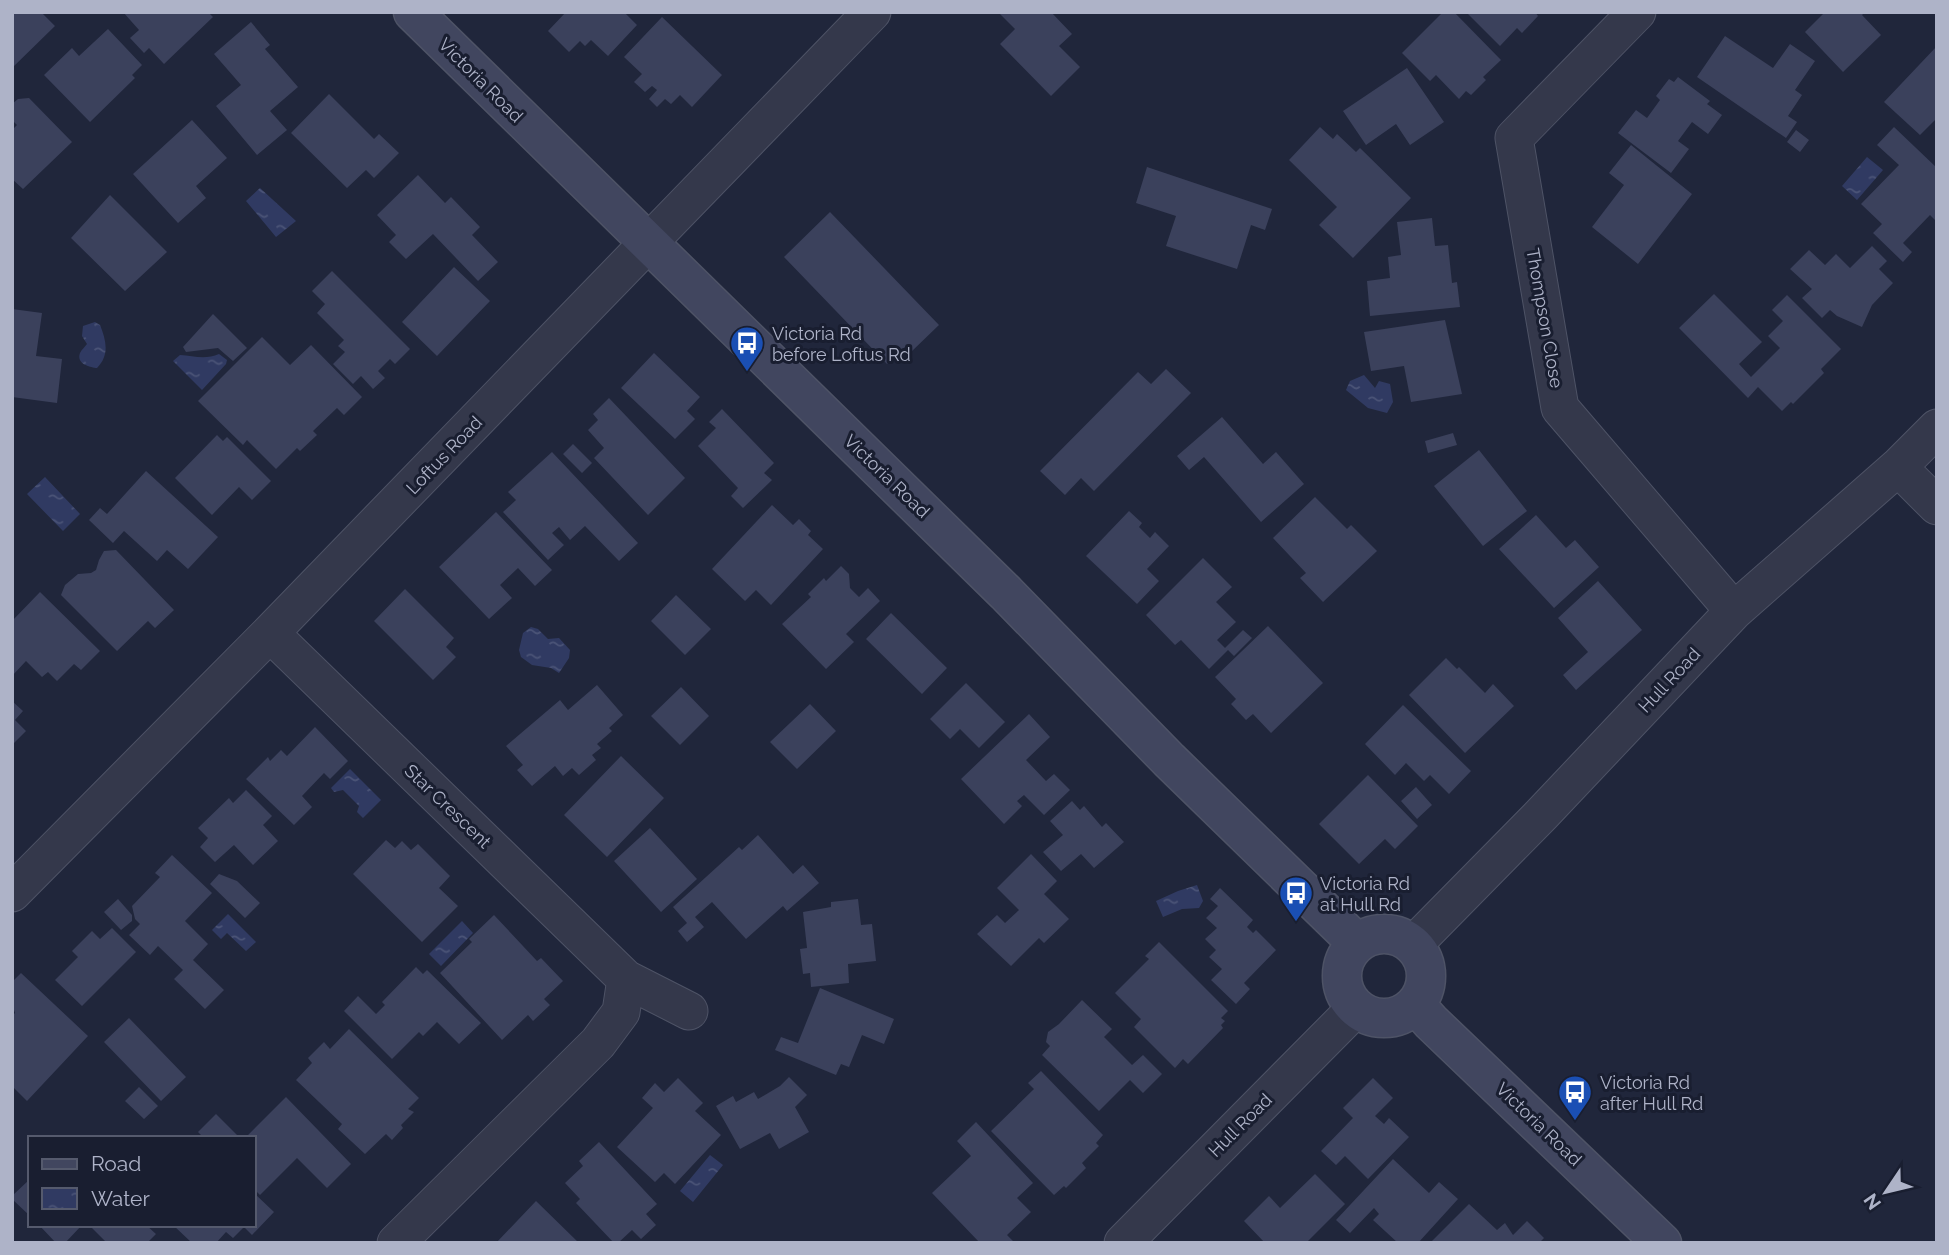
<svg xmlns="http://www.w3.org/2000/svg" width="1949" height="1255" font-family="Raleway,sans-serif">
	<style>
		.water { fill: url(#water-ripples) }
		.building { fill: #3b415c }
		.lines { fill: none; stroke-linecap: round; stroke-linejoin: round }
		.street-casing { stroke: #4e5366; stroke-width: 39 }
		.secondary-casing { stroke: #4e5366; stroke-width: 41 }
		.street { stroke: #34384b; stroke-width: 37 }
		.secondary { stroke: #41465f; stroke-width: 38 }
		.labels { text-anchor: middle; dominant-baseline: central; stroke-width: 6; stroke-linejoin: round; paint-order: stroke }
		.street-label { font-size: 18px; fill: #aeb3c8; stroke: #191e30 }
		.poi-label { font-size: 18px; fill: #aeb3c8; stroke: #191e30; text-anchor: start }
	</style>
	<defs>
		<pattern id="water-ripples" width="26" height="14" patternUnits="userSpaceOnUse" patternTransform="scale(1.75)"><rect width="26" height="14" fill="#303a62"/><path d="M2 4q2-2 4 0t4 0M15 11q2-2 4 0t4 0" fill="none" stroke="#4b5477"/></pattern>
	</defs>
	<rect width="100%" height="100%" fill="#20263b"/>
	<path class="water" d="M1867 157 1883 170 1857 200 1842 186Z
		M260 188 296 221 276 237 246 201Z
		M95 322 100 325C106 340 110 355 97 368 90 367 76 364 80 353 82 349 85 347 87 344L82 336 83 326Z
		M219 354 227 360 226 364 202 390 173 361 180 355C193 356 206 360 219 354Z
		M1364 375 1375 388 1379 381 1390 384 1393 402 1387 413 1368 408 1346 390 1350 381Z
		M45 477 80 514 63 531 27 494Z
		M531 627 538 629 548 639 559 638 570 650 569 658 559 673 551 668 532 665 521 657 519 650 523 633Z
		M350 769 381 800 363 818 357 812 359 806 343 790 334 792 331 788Z
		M1197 885 1203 901 1199 908 1182 909 1163 917 1156 901 1178 891Z
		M228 914 256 942 246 951 227 933 221 939 212 930Z
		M462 921 473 933 441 966 429 954Z
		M710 1155 723 1165 693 1202 680 1191Z"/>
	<path class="building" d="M12 12H29L32 14 34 12H41L55 26 12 68Z
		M123 12H208L213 17 164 64 149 48 144 53 130 38 139 30Z
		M566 12H624L637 25 608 56 591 40 585 46 580 41 569 52 548 31Z
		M998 12H1051L1072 34 1059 46 1080 67 1051 96 1000 44 1015 29Z
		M1443 12H1454L1501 60 1483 77 1486 80 1471 95 1466 91 1459 99 1436 75 1430 81 1402 53Z
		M1466 12H1535L1538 16 1522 33 1517 28 1500 46Z
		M1825 12H1865L1862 15 1881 35 1843 72 1805 32Z
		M662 17 722 75 692 107 680 95 671 104 665 99 657 107 649 99 657 90 652 86 645 92 634 82 642 74 624 57Z
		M251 22 270 45 265 49 298 87 270 111 287 130 257 155 216 106 241 85 214 54Z
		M108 29 142 65 132 75 135 78 90 122 44 75 72 48 79 56Z
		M1725 36 1773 68 1790 44 1815 61 1795 90 1802 95 1788 116 1797 122 1786 138 1697 77Z
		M1937 46V118L1920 135 1884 102Z
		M1407 68 1444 122 1410 145 1396 124 1366 145 1343 111Z
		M1678 77 1710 101 1707 104 1722 115 1708 134 1692 122 1678 141 1689 149 1671 173 1618 133 1636 110 1647 118 1660 100 1656 96 1669 79 1674 82Z
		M329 94 374 139 379 134 399 153 374 178 366 170 347 188 291 133Z
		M29 98 72 142 23 189 12 179V130L17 125 12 120V104L18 99Z
		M192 120 227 158 196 186 206 198 178 223 133 174Z
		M1320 127 1333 139 1337 134 1356 152 1360 148 1411 198 1353 258 1319 225 1337 207 1289 160Z
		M1894 127 1937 168V222L1930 215 1903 243 1912 252 1903 262 1873 233 1882 224 1861 204 1899 165 1877 145Z
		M1796 130 1809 140 1800 152 1787 142Z
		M1631 145 1692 194 1638 264 1592 227 1624 185 1609 173Z
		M1147 167 1272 209 1265 230 1251 225 1237 269 1166 246 1176 216 1136 203Z
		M418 175 445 203 451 197 480 227 472 235 498 262 478 281 433 234 406 259 389 242 396 235 377 215Z
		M110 195 167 252 125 291 71 238Z
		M830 212 939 325 911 352 906 346 887 364 784 257Z
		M1432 218 1435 246 1448 245 1452 283 1457 282 1460 307 1370 316 1367 281 1390 278 1388 257 1401 255 1397 222Z
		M1872 246 1887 261 1879 269 1893 283 1872 305 1862 327 1837 316 1830 310 1822 318 1802 298 1812 289 1790 269 1809 250 1825 265 1836 254 1850 268Z
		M454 267 490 301 437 356 402 322Z
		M332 271 410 349 395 364 390 359 378 371 385 378 373 389 361 376 353 384 333 364 345 352 338 346 344 340 317 313 325 304 312 291Z
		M1714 294 1762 342 1739 364 1751 377 1780 348 1768 336 1783 321 1772 310 1787 295 1841 349 1821 369 1824 373 1793 404 1791 402 1782 411 1758 387 1748 398 1679 328Z
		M12 309 42 313 36 356 62 359 57 403 12 397Z
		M213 314 247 348 233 361 218 348 186 352 183 347Z
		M1445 320 1462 394 1411 402 1404 366 1371 371 1364 332Z
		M262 337 290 365 311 345 362 397 344 415 337 408 313 431 317 435 300 451 297 448 276 469 247 440 243 445 198 401Z
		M654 353 700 397 687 411 695 419 675 439 621 388Z
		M1166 369 1191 393 1094 491 1081 478 1065 495 1040 471 1138 372 1151 384Z
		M609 398 685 478 648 515 594 458 604 448 588 430 598 420 593 414Z
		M722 409 774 463 764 473 772 480 743 508 731 496 738 488 698 446 716 428 709 422Z
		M1222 417 1263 464 1276 452 1304 484 1261 522 1204 457 1189 470 1177 456Z
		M1453 433 1457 445 1428 453 1425 441Z
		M217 435 223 441 227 437 271 481 252 500 239 487 212 515 175 478Z
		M573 444 592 463 582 473 563 454Z
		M1479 450 1527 511 1483 546 1434 486Z
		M552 452 638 543 619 561 585 526 570 540 559 527 552 533 564 545 548 560 503 512 516 500 508 492Z
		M146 471 218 537 188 569 167 550 157 561 124 531 113 543 89 520 100 508 107 514Z
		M1315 497 1347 529 1351 525 1377 551 1323 602 1300 578 1306 573 1273 538Z
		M772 505 793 525 799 519 811 531 808 535 823 549 771 605 756 590 745 601 712 569Z
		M1129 511 1142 523 1139 527 1150 538 1155 532 1169 546 1147 569 1159 581 1137 604 1086 556Z
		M496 512 552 570 535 586 518 568 500 585 512 598 489 619 439 567Z
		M1536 515 1566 548 1575 540 1599 567 1554 608 1499 549Z
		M116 550 174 610 155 628 148 621 117 651 61 595 65 585 78 574 91 573 96 570 99 560 104 551Z
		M1203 558 1232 587 1216 602 1236 622 1217 640 1225 648 1243 630 1252 638 1234 656 1228 650 1209 669 1181 640 1175 645 1146 615Z
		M841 566 849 574 850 588 859 597 868 588 880 601 846 634 854 642 826 669 782 624 811 597 808 594 824 578 826 581Z
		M1598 581 1642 630 1576 690 1563 675 1588 652 1558 618Z
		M405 589 454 638 446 647 456 657 433 680 374 621Z
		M40 592 100 651 81 670 74 664 57 681 48 672 42 677 26 661 12 676V621Z
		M676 595 711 629 685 655 651 621Z
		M891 613 947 668 922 694 866 639Z
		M1268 626 1323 683 1271 733 1253 714 1246 720 1231 704 1236 699 1215 677Z
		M1446 658 1457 669 1459 667 1485 693 1493 684 1514 706 1465 753 1409 695Z
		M966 683 1005 722 979 748 960 729 950 739 930 719Z
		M597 685 623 715 609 728 612 731 597 744 601 748 592 755 596 760 579 775 572 768 563 776 555 766 532 786 517 770 523 765 506 746 560 700 568 710Z
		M681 687 709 716 680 745 651 716Z
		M12 701 23 711 15 720 26 731 12 745Z
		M810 704 836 731 797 769 770 742Z
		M1403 705 1471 771 1449 794 1430 775 1424 781 1406 763 1395 775 1365 744Z
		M1029 714 1050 737 1026 760 1046 781 1054 774 1070 790 1044 815 1024 795 1017 801 1022 806 1004 824 961 779Z
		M315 727 348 761 330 779 324 773 302 796 312 807 294 825 246 779 268 757 270 761 281 750 287 756Z
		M621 756 664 798 607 857 564 815Z
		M1368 775 1418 826 1395 849 1385 839 1359 864 1319 824Z
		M1416 787 1432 805 1417 819 1401 801Z
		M246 790 272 816 263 825 278 841 253 865 234 845 215 862 200 847 208 838 198 828 229 798 233 803Z
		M1072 801 1080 810 1084 806 1102 827 1106 823 1124 842 1094 868 1081 854 1061 871 1043 852 1063 835 1050 821Z
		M650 828 697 879 661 912 614 861Z
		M758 835 793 874 803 865 819 883 787 911 783 906 746 939 712 902 695 917 704 927 687 942 678 931 687 923 673 907 739 847 742 850Z
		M386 840 395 848 402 841 411 850 418 844 450 876 439 888 458 906 422 942 353 874Z
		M1031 854 1057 881 1044 894 1069 919 1044 943 1039 938 1011 966 977 934 997 915 1005 923 1019 910 997 888Z
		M172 855 212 893 185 921 208 944 193 960 224 990 205 1009 174 979 183 970 158 946 150 955 129 935 140 924 135 919 132 906 160 877 155 873Z
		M219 874 237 881 260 903 245 918 210 884Z
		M1220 888 1253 920 1247 927 1253 933 1256 930 1276 950 1244 983 1250 989 1236 1004 1211 980 1222 969 1209 957 1216 950 1205 939 1217 928 1206 918 1218 906 1210 899Z
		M118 899 132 915V921L121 930 104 912Z
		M858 899 861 925 872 924 876 961 848 964 849 983 811 987 810 973 803 974 800 949 807 948 803 912 831 907V902Z
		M494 915 537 961 541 958 563 981 544 999 550 1005 533 1021 528 1015 502 1040 440 973 472 942 469 939Z
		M112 928 136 952 82 1006 55 980 78 957 72 951 92 931 100 939Z
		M1159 942 1228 1011 1221 1018 1225 1021 1221 1025 1223 1028 1188 1064 1183 1059 1175 1068 1134 1027 1141 1019 1115 993 1149 959 1145 956Z
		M416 967 423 974 427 970 481 1023 459 1044 437 1022 423 1036 419 1032 392 1059 344 1011 358 996 376 1014 385 1005 382 1002Z
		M21 973 88 1036 27 1101 12 1086V1016L15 1013 12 1004V982Z
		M820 988 894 1019 884 1044 862 1035 849 1067 841 1064 836 1075 775 1050 781 1037 798 1043Z
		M1082 1000 1112 1029 1104 1037 1132 1065 1143 1055 1162 1074 1143 1093 1130 1080 1099 1111 1042 1055 1050 1046 1046 1042 1048 1032 1059 1024Z
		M129 1018 186 1077 161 1101 104 1042Z
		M349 1029 419 1098 408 1109 414 1112 401 1125 403 1128 392 1140 386 1134 365 1154 338 1129 342 1124 296 1080 312 1063 308 1058 324 1042 330 1049Z
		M1041 1071 1103 1135 1096 1143 1099 1146 1082 1163 1086 1168 1066 1188 1064 1186 1054 1195 991 1131 1034 1089 1028 1083Z
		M789 1077 807 1095 795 1107 809 1132 779 1149 770 1133 740 1149 716 1106 733 1096 736 1102 754 1092 758 1099 780 1086Z
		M678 1078 703 1103 695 1111 721 1135 675 1184 664 1173 655 1182 617 1147 653 1108 642 1098 655 1083 664 1092Z
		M1373 1078 1393 1098 1375 1116 1384 1124 1389 1118 1409 1137 1368 1179 1345 1156 1336 1165 1321 1151 1353 1118 1343 1108Z
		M139 1087 158 1106 144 1119 125 1101Z
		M286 1097 351 1164 327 1188 297 1158 260 1195 254 1189V1138H245Z
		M216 1114 240 1138H204L198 1132Z
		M976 1122 1033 1183 1017 1198 1031 1212 1007 1235 1014 1242 1012 1243H980L932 1193 971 1156 957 1141Z
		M599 1142 657 1204 646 1214 656 1225 641 1239 632 1230 618 1243H614L576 1203 580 1199 565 1183 583 1166 579 1161Z
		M1393 1159 1429 1193 1439 1182 1458 1199 1418 1243H1398L1373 1220 1379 1214 1374 1208 1350 1233 1336 1220Z
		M1315 1174 1345 1204 1306 1243H1265L1244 1221 1269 1196 1280 1208Z
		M30 1179V1216L12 1199V1196Z
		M254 1193 274 1212 252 1235 244 1227 233 1238 226 1232 216 1243H192L173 1225H254Z
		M536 1201 579 1243H496Z
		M1469 1204 1497 1230 1505 1223 1513 1235 1527 1221 1544 1238 1539 1243H1430Z
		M39 1225H82L65 1243H56Z
		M89 1225H146L156 1234 147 1243H107Z"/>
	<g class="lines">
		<g class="street-casing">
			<path id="street" d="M1637 12 1514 138 1560 408 1734 611
				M1898 467 1937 506
				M270 633 626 979 689 1011
				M12 893 270 633 872 12
				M1413 945 1542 814 1734 611 1898 467 1937 428
				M396 1243 598 1043 621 1012 626 979
				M1123 1243 1356 1008"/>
		</g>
		<g class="secondary-casing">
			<path id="secondary" d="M413 12 1006 593 1169 760 1357 943
				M1342 976a42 42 0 1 1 84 0a42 42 0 1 1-84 0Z
				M1416 1005 1431 1022 1662 1243"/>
		</g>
		<use href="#street" class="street"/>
		<use href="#secondary" class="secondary"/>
	</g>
	<defs>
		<g id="bus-pin" transform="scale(1.75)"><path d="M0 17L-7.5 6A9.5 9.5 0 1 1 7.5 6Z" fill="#1a4fb4" stroke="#191e30"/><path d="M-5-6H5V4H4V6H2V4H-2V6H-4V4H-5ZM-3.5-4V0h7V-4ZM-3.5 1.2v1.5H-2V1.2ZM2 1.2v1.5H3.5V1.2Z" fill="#fff"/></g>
	</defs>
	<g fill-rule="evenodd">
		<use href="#bus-pin" x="747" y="343"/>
		<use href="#bus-pin" x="1296" y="893"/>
		<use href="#bus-pin" x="1575" y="1092"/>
	</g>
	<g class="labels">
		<g class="street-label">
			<text transform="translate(481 80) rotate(45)">Victoria Road</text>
			<text transform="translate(1545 318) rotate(80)">Thompson Close</text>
			<text transform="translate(444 455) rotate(-46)">Loftus Road</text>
			<text transform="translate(887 476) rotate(44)">Victoria Road</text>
			<text transform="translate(1669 680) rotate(-47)">Hull Road</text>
			<text transform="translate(448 806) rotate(44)">Star Crescent</text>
			<text transform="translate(1539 1124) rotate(44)">Victoria Road</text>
			<text transform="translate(1240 1125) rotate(-45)">Hull Road</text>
		</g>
		<g class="poi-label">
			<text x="772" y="333">Victoria Rd<tspan x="772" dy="21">before Loftus Rd</tspan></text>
			<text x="1320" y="883">Victoria Rd<tspan x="1320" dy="21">at Hull Rd</tspan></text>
			<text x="1600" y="1082">Victoria Rd<tspan x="1600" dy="21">after Hull Rd</tspan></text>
		</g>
	</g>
	<rect width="1949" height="1255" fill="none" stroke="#aeb3c8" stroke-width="28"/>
	<rect x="28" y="1136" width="228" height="91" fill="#191e30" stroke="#555a6d" stroke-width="2"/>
	<rect x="42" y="1159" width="35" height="10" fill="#41465f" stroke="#555a6d" stroke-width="2"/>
	<text x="91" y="1171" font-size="21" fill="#aeb3c8">Road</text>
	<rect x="42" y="1188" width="35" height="21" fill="url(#water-ripples)" stroke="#555a6d" stroke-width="2"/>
	<text x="91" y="1206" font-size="21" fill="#aeb3c8">Water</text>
	<g transform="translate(1886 1192) rotate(235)" stroke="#191e30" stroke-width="5" paint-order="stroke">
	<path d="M0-5L12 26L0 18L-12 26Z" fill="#aeb3c8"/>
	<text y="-10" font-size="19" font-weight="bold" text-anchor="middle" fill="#aeb3c8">N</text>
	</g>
</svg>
